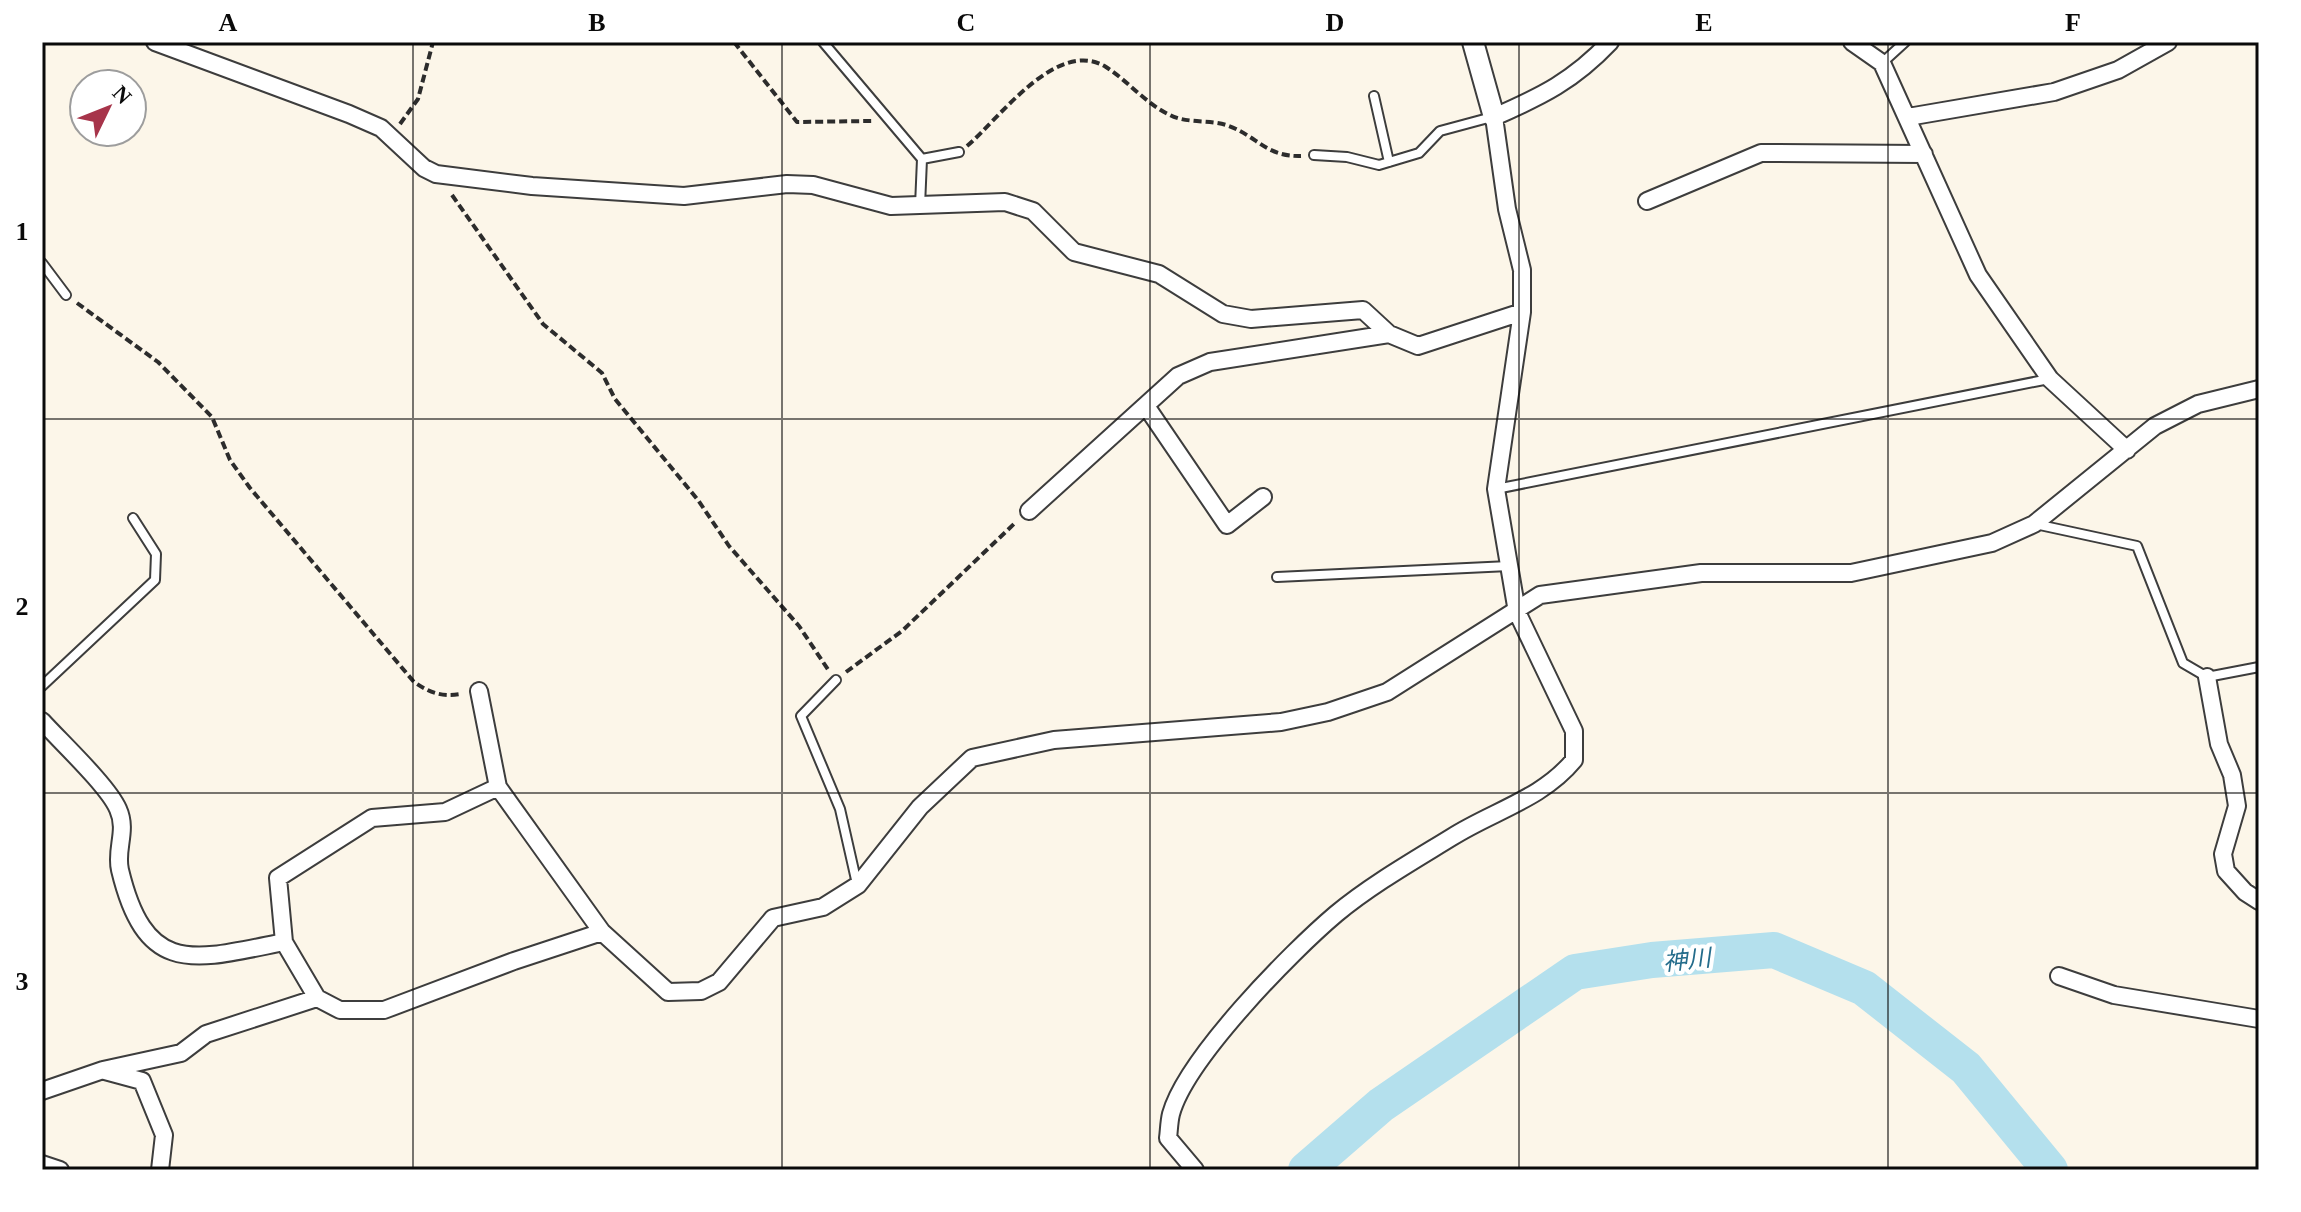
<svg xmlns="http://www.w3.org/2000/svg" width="2301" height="1212" font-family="'Times New Roman','Noto Sans JP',serif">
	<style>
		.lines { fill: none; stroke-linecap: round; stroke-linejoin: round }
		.river { stroke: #b4e0ed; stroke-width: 36 }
		.service-casing { stroke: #3d3d3d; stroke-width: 12 }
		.minor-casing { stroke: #3d3d3d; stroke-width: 20 }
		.tertiary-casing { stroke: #3d3d3d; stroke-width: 24 }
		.path { stroke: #2c2c2c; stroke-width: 4; stroke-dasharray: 8 4; stroke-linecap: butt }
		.service { stroke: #fff; stroke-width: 8 }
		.minor { stroke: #fff; stroke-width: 16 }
		.tertiary { stroke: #fff; stroke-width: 20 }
		.grid { fill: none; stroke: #0a0a0a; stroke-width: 2; stroke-opacity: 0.55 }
		.labels { text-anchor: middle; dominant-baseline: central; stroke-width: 8; stroke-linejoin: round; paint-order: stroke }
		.water-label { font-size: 24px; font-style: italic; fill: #246c8b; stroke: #fff }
		.neatline { fill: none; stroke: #0a0a0a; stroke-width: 3 }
		.grid-label { font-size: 26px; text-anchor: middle; font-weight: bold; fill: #0a0a0a }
	</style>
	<rect width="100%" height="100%" fill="#fcf6e9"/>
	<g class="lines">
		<path class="river" d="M1306 1170 1381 1105 1575 972 1652 960 1774 950 1864 988 1966 1068 2050 1170"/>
		<g class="service-casing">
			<path id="service" d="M823 42 922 159
				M1882 63 1905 42
				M1374 96 1389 162
				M1314 155 1347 157 1379 165 1419 153 1440 131 1492 117
				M920 206 922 159 959 152
				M42 263 66 295
				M1496 489 2049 379
				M2035 524 2137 546 2183 663 2207 677 2259 667
				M1277 577 1509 566
				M836 680 801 716 840 809 857 884
				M42 686 155 580 156 554 133 518"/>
		</g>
		<g class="minor-casing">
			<path id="minor" d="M155 42 349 114 381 128 424 168 436 174 532 186 684 196 787 184 813 185 891 206 1005 202 1033 211 1074 252 1159 274 1223 314 1251 319 1363 310 1389 334 1418 346 1522 312
				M1852 42 1882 63 1978 275 2050 379 2127 450
				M1908 117 2054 92 2118 70 2168 42
				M1647 201 1761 153 1924 154
				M1146 406 1227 525 1263 497
				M1029 511 1178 376 1210 362 1389 334
				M2207 677 2219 744 2232 775 2237 806 2223 854 2226 871 2245 892 2259 901
				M479 691 498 787 602 932
				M42 721C61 742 108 786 118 809 128 831 115 849 120 870 146 978 194 960 284 942L317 998 340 1010H384L514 961 602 932 668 992 701 991 719 982 773 918 823 907 858 885 920 807 972 758 1054 740 1281 722 1328 712 1387 692 1540 595 1701 573H1851L1992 543 2034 524 2155 426 2198 404 2259 389
				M284 942 278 878 372 818 445 812 498 787
				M2059 976 2114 995 2259 1019
				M105 1071 142 1081 164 1135 160 1170
				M42 1091 103 1070 181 1053 206 1034 317 998
				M42 1164 60 1170
				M1195 1170 1168 1138C1169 1131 1169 1122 1171 1114 1186 1059 1291 952 1336 914 1371 885 1413 861 1452 837 1493 811 1542 799 1574 760V731L1517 612 1496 489 1522 312V270L1507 209 1494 117C1542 96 1573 81 1610 42"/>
		</g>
		<g class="tertiary-casing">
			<path id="tertiary" d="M1473 42 1494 117"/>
		</g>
		<path class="path" d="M734 42 797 122 872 121
			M400 124 418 99 433 42
			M967 146C1000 118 1057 37 1106 67 1128 81 1146 104 1170 115 1187 124 1211 119 1229 126 1258 137 1266 157 1301 156
			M452 195 543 324 602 373 615 399 698 500 729 546 799 626 829 671
			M77 303 158 362 212 417 230 460 250 488 414 682C430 693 442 697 461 694
			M846 672 902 631 1016 522"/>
		<use href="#service" class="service"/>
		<use href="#minor" class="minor"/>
		<use href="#tertiary" class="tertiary"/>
	</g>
	<path class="grid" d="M413 42V1170M782 42V1170M1150 42V1170M1519 42V1170M1888 42V1170M42 419H2259M42 793H2259"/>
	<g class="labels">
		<g class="water-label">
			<text transform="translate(1687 960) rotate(-6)">神川</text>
		</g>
	</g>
	<rect width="2301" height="1212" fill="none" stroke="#ffffff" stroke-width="88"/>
	<g transform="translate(108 108) rotate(47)"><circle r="38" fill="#ffffff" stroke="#9d9d9d" stroke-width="2"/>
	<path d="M0-6L14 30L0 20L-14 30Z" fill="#a7344a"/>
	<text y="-12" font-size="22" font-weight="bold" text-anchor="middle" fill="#0a0a0a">N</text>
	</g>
	<rect x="44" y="44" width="2213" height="1124" class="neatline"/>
	<g class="grid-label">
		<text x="228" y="31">A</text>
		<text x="597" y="31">B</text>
		<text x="966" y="31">C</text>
		<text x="1335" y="31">D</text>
		<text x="1704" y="31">E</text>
		<text x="2073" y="31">F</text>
		<text x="22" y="240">1</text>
		<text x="22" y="615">2</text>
		<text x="22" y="990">3</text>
	</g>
</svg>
